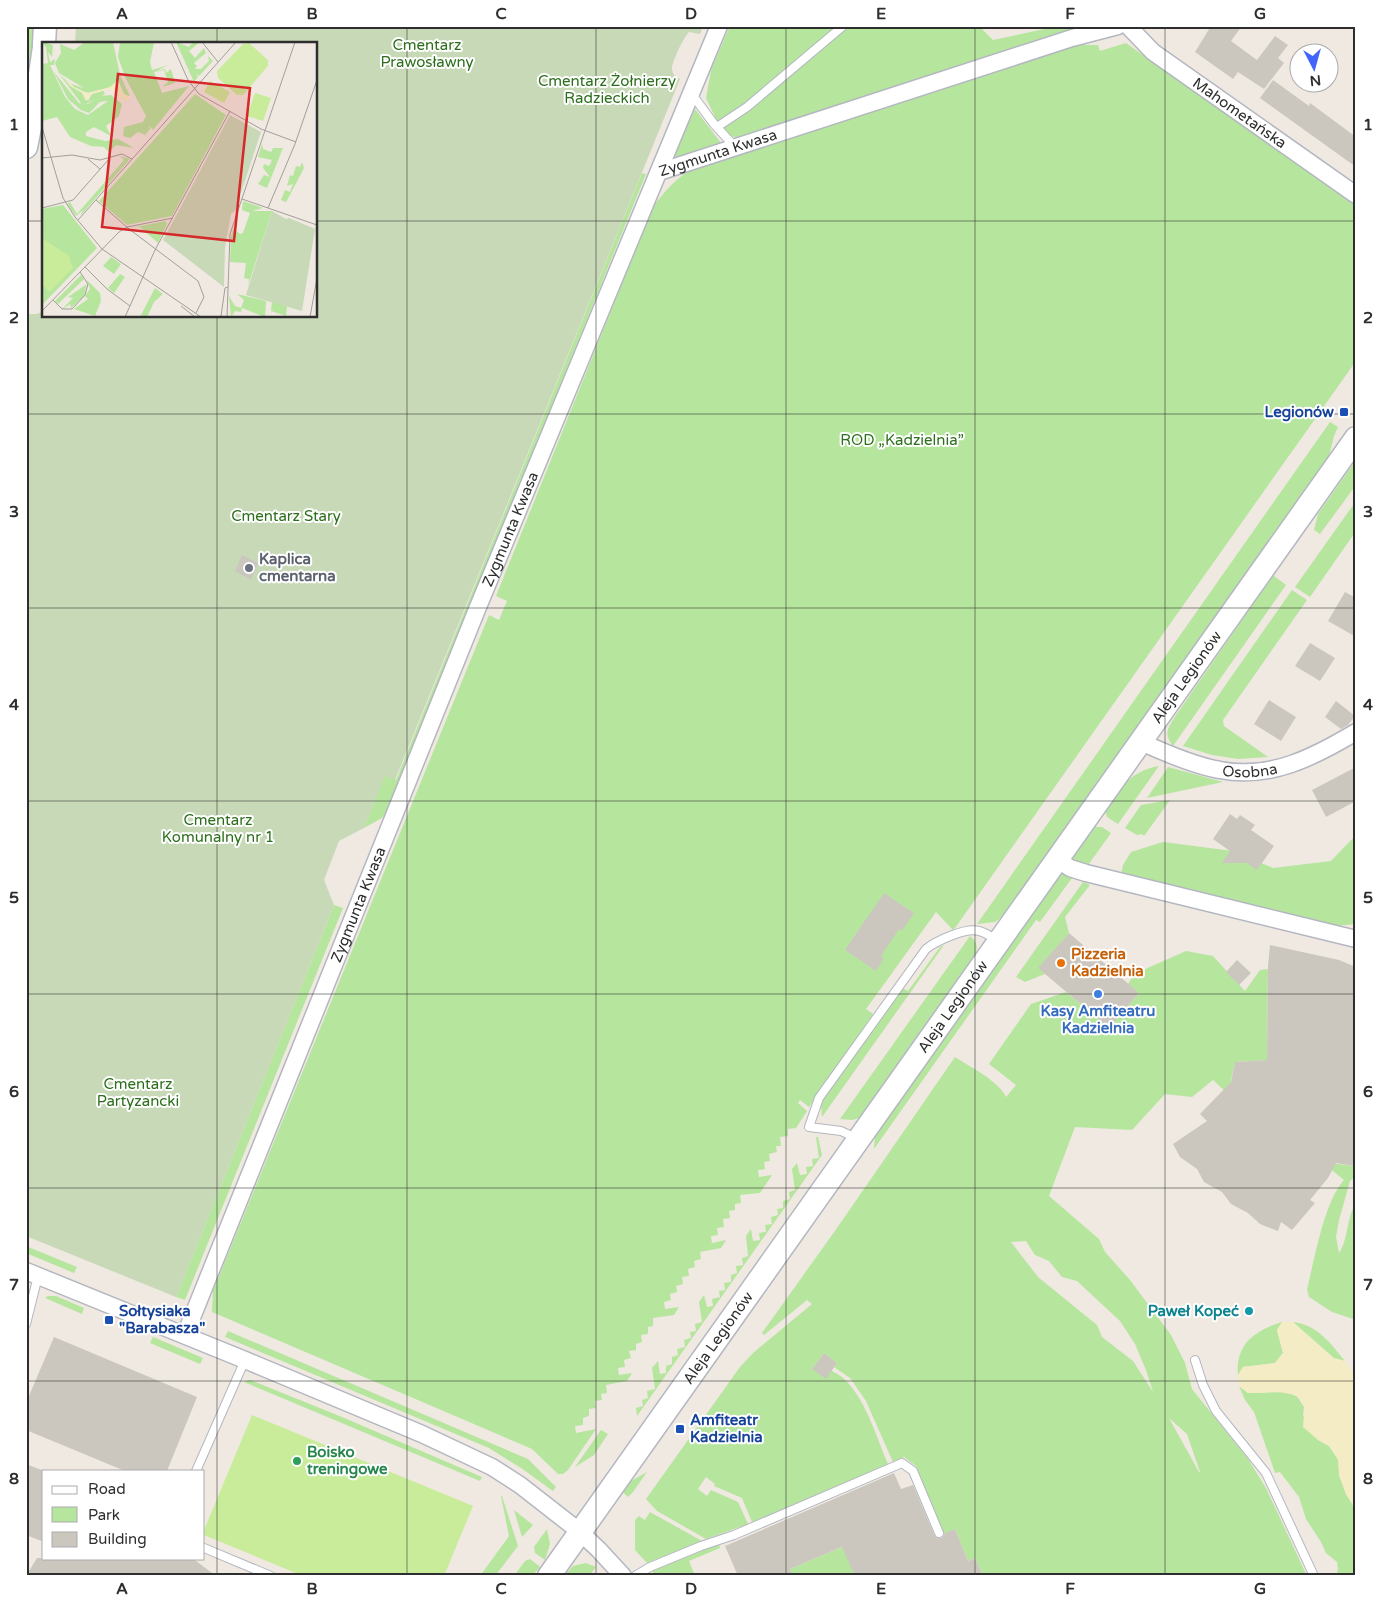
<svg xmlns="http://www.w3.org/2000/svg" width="1382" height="1602" font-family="'Varela Round',sans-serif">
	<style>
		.green { fill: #b6e59e; fill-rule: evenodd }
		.sand { fill: #f3ecc5 }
		.cemetery { fill: #c8d9b8 }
		.pitch { fill: #c9ec9a }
		.building { fill: #cbc7bf }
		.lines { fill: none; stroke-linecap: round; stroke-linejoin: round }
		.lane-casing { stroke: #b4b7c1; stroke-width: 10 }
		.street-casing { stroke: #b4b7c1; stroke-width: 19 }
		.secondary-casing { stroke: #b4b7c1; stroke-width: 25 }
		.lane { stroke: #fff; stroke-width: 8 }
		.street { stroke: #fff; stroke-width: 16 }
		.secondary { stroke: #fff; stroke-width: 22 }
		.grid { fill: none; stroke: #2e2e2e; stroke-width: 1; stroke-opacity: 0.55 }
		.transit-dot { fill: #1a4fb4; stroke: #fff; stroke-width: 2 }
		.worship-dot { fill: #6b7280; stroke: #fff; stroke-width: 2 }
		.food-dot { fill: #e8710a; stroke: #fff; stroke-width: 2 }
		.shop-dot { fill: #3f7fe0; stroke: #fff; stroke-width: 2 }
		.culture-dot { fill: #0f9aa8; stroke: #fff; stroke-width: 2 }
		.leisure-dot { fill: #2e9e5b; stroke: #fff; stroke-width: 2 }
		.labels { text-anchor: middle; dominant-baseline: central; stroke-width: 4; stroke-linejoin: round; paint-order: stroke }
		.park-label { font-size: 15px; fill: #2c6e1b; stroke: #fff }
		.street-label { font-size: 15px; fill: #2e2e2e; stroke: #fff }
		.transit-label { font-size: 15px; font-weight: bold; fill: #164399; stroke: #fff; text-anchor: start }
		.worship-label { font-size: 15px; font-weight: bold; fill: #5b616d; stroke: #fff; text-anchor: start }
		.food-label { font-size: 15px; font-weight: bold; fill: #c56008; stroke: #fff; text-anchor: start }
		.shop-label { font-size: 15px; font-weight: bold; fill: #366cbe; stroke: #fff }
		.culture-label { font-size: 15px; font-weight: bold; fill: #0d838f; stroke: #fff; text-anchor: end }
		.leisure-label { font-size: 15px; font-weight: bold; fill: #27864d; stroke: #fff; text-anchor: start }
		.inset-road { fill: none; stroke: #a29e99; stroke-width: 1 }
		.view { fill: #d62828; fill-opacity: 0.15; stroke: #d62828; stroke-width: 2.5 }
		.inset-edge { fill: none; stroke: #2e2e2e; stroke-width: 2.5 }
		.neatline { fill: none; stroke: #2e2e2e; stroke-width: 2 }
		.grid-label { font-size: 16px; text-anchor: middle; font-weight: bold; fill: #2e2e2e }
	</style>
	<rect width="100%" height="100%" fill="#efe9e1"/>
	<path class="green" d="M26 26H35L32 56 26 90Z
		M730 26H979L993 40 1059 26H1084L1042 42 739 139 729 135 718 123 706 98 711 70Z
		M1126 43 1356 206V361L955 928 953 930 936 912 866 1009 873 1014 809 1107 800 1100 798 1103 807 1111 796 1128 788 1129V1136L780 1137 781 1146H776L777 1152 769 1154 770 1161 764 1162 765 1169 758 1170 759 1177 772 1175 760 1193 740 1195 741 1203 735 1204V1210L729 1211 730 1218 723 1219 724 1227 717 1228 718 1235 711 1236 712 1243 726 1240 721 1248 700 1252 701 1259 694 1261 695 1267 688 1269 689 1276 682 1277 683 1284 676 1286 677 1292 670 1294 671 1300 664 1302 665 1309 679 1307 674 1315 653 1318V1326L648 1327V1334L641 1335 642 1342 636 1344V1350L629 1351 631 1358 624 1360 625 1367 618 1368 619 1375 632 1373 627 1381 606 1385 607 1393 601 1394 602 1400 595 1401 596 1408 589 1409V1416L583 1418V1425L575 1426 576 1433 596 1429 568 1470 563 1474H558L532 1449 212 1312 213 1291 489 615 499 620 507 601 496 596 653 207C666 189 678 176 698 166L1071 45H1098L1100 51Z
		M695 109 721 143 719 146 681 160 674 156Z
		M642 173 646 174 387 811 382 818 364 828 385 775 396 780Z
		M1330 422 1338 427 1334 436 1329 456 1004 915 995 922 977 924Z
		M1356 460V485L1320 534 1314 530 1318 514Z
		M1356 501V531L1310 597 1295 587Z
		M1274 576 1286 585 1173 746C1164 734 1167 730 1174 718L1272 577Z
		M1292 590 1307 600 1223 720 1224 726 1268 757 1238 759 1212 755 1183 746Z
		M1159 766 1118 824 1107 817 1105 810C1121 788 1130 771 1159 766Z
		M1168 767 1223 782 1147 798Z
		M1170 800 1144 836 1142 834 1137 835 1125 828 1141 805Z
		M1095 827H1102L1111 833 1086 868 1074 863 1072 856Z
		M1356 835V924L1335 926 1121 875 1123 865 1131 852 1163 842 1233 851 1273 868 1331 861Z
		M1062 872 1075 874 1040 922 1036 920 874 1149 875 1134Z
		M1083 882 1090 885 1065 917 1069 933 1039 968 1045 974 1025 982 1016 977Z
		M334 905 343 908 185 1300 176 1297Z
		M970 936C976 941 978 945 976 953L859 1118 852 1120 840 1119Z
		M944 945 822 1117 821 1104 824 1096 902 988 908 991 940 947Z
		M1186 951 1213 956 1245 991 1260 970 1268 969 1267 1060 1235 1062 1228 1094 1213 1080 1192 1097 1165 1094 1132 1130 1075 1127 1049 1196 1099 1239 1105 1252 1130 1280 1171 1335 1185 1363 1192 1389 1248 1459 1266 1488 1307 1576H983L975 1558 968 1561 955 1529 944 1534 916 1466 904 1457 893 1462 866 1401 850 1378 834 1367 837 1363 824 1353 812 1369C818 1370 826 1369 832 1371 862 1384 876 1437 888 1464L752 1522 742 1498 714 1486 715 1484 706 1477 698 1489 707 1496 711 1490 738 1502 748 1524 706 1539 657 1511 646 1499 740 1367 753 1353 812 1304 807 1300 764 1335 762 1333 837 1228 955 1057C970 1067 999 1081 1006 1097L1016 1085 989 1064 1031 1004 1066 992 1109 1028 1139 993 1128 984 1134 974ZM1026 1241 1035 1255 1049 1261 1062 1277 1077 1281 1120 1321 1135 1344 1146 1370 1153 1392 1133 1361 1102 1337 1097 1325 1038 1277 1011 1242ZM1169 1418 1187 1434 1200 1472H1199Z
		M816 1137H818L822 1155 637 1416 636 1408 643 1406 642 1400 648 1398 647 1391 655 1389 652 1368 658 1361 660 1374 666 1373V1366L672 1364V1357L678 1355 677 1349 685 1347 684 1340 691 1338 690 1332 696 1331 695 1324 702 1322 699 1302 704 1295 707 1307 713 1306 712 1299 720 1297 719 1291 725 1290 724 1283 731 1282V1275L737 1273 736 1266 743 1265 742 1258 748 1256 746 1236 751 1229 753 1241 760 1240 759 1233 766 1232 765 1225 772 1224 771 1217 778 1215 777 1209 783 1208V1201L790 1199 789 1192 795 1190 792 1169 797 1163 800 1175 807 1174 806 1167 813 1166 812 1159 819 1158Z
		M1356 1155V1176L1350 1181 1339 1220 1336 1237 1339 1253C1349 1238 1346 1218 1356 1203V1320L1332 1312 1309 1297 1307 1289C1315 1258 1324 1202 1344 1180L1328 1167 1330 1163 1354 1166Z
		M26 1246 77 1267 74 1273 26 1253Z
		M48 1296H56L84 1308 82 1314 45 1298Z
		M1282 1322 1277 1330 1283 1353 1275 1363 1243 1367 1238 1375C1235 1344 1256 1330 1282 1322Z
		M1293 1322C1318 1325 1330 1343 1345 1361L1334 1358Z
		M228 1331 528 1459 556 1487 553 1491 521 1468 489 1448 225 1337Z
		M153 1337 203 1358 200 1364 150 1343Z
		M250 1380 342 1417 482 1477 480 1481 244 1382Z
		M1239 1386 1248 1393 1282 1392 1296 1395 1304 1407 1303 1415 1318 1440 1329 1446 1339 1460V1475L1346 1494 1356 1510V1576H1336L1338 1569 1337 1562 1326 1553 1321 1542 1306 1519 1299 1497 1280 1472 1275 1473 1254 1412 1245 1400Z
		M601 1430 608 1434 594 1455 575 1467Z
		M647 1472 633 1492 628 1497 623 1492 631 1481Z
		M501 1496H502L518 1546 495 1576H480L509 1536Z
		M514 1510 533 1525 522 1537Z
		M650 1512 702 1541 647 1563 635 1550V1520L639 1516 645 1520Z
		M902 1522 853 1572 855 1576H785L791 1573 790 1569Z
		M547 1529 550 1544 545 1560 535 1553 534 1547Z
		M719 1544 720 1548 689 1561 695 1576H656L652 1571Z
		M530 1559 540 1567C533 1577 526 1576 514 1576L525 1561Z
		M586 1563 596 1567 589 1576H564L573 1566Z"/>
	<path class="sand" d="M1282 1322H1293L1333 1358 1345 1361 1356 1377V1510L1346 1494 1339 1475 1338 1460 1329 1446 1318 1440 1303 1427C1303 1421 1305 1413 1304 1407 1300 1386 1263 1394 1248 1393L1239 1386 1238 1375 1243 1367 1275 1363 1283 1353 1277 1330Z"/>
	<path class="cemetery" d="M76 26H703L700 34 689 32C684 37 671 63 672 70 673 75 676 77 680 79L395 780 385 776 364 828 339 841 324 880 334 905 176 1297 26 1236V314H37L44 311V316H316V44H75Z"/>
	<path class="pitch" d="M252 1415 473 1506 444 1576H303L204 1535V1530Z"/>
	<path class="building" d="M1211 26H1242L1231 41 1257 60 1275 36 1288 45 1278 58 1284 63 1264 89 1238 72 1233 79 1195 52Z
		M1273 80 1309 106 1310 103 1329 117 1356 137V167L1260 98Z
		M242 555 258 563 251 580 235 571Z
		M1345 592 1356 598V637L1328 621Z
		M1310 643 1335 658 1320 681 1295 666Z
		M1269 700 1296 717 1281 741 1254 724Z
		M1336 701 1355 716 1348 725 1341 729 1325 717Z
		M1356 767V801L1326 817 1312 790Z
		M1230 814 1237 819 1240 815 1255 825 1251 830 1274 846 1257 870 1247 863H1222L1230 851 1213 839Z
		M884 893 914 913 902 931 899 929 881 956 884 958 876 971 845 950Z
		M1069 933 1139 993 1109 1028 1038 968Z
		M1270 945 1339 960 1356 967V1134L1354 1166 1336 1163 1328 1178 1310 1200 1315 1203 1292 1230 1281 1222 1278 1231 1260 1224 1248 1213 1231 1204 1222 1192 1204 1182 1197 1169 1180 1157 1173 1144 1207 1121 1200 1114 1231 1082 1235 1062 1267 1060 1268 966Z
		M1237 960 1251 973 1239 985 1226 972Z
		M54 1337 197 1397 167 1471H125L26 1430V1403Z
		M824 1353 837 1363 826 1379 812 1369Z
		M26 1464 44 1471V1542L26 1535Z
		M894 1473 901 1489 913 1485 935 1537 942 1538 945 1533 955 1529 968 1561 975 1558 983 1576H855L842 1547 790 1569 793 1576H738L725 1546Z
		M37 1558H192L216 1576H26Z"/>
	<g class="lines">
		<g class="lane-casing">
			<path id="lane" d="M691 93 714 124 735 147
				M717 127 747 107 843 26
				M856 1138 841 1131 809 1127 819 1098 926 949C936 941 966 927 979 931 985 932 991 937 997 940
				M26 1324 38 1276
				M1195 1360 1203 1385 1216 1411 1266 1473 1314 1576
				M196 1471 245 1360
				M204 1548 271 1576
				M635 1576 650 1567 701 1546 734 1535 902 1463 913 1471 939 1533"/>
		</g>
		<g class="street-casing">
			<g id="street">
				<path id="s1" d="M1128 26 1153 52 1356 195"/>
				<path id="s2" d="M659 172 1072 38 1118 26"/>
				<path id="s3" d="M1141 742C1163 752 1195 766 1220 770 1270 780 1314 757 1356 732"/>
				<path d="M1057 859 1070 868 1086 873 1356 939"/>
				<path d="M26 1271 245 1360 422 1434 492 1467 520 1485 579 1531 599 1550 623 1576"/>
				<path id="s4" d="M185 1335 478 607 719 26"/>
			</g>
		</g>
		<g class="secondary-casing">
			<g id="secondary">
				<path d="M44 44 45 26"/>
				<path d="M26 147 38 88 44 47"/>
				<path id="s5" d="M549 1576 1356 438"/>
			</g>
		</g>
		<use href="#lane" class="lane"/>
		<use href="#street" class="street"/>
		<use href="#secondary" class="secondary"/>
	</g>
	<path class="grid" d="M217 26V44M407 26V1576M596 26V1576M786 26V1576M975 26V1576M1165 26V1576M26 221H44M316 221H1356M217 316V1576M26 414H1356M26 608H1356M26 801H1356M26 994H1356M26 1188H1356M26 1381H1356"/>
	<g class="transit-dot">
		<rect x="1339" y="407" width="10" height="10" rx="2.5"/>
		<rect x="104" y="1315" width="10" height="10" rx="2.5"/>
		<rect x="675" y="1424" width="10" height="10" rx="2.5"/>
	</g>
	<circle class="worship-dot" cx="249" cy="568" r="5"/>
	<circle class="food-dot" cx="1061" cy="963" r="5"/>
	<circle class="shop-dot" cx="1098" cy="994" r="5"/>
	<circle class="culture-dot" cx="1249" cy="1311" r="5"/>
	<circle class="leisure-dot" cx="297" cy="1461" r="5"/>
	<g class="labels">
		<g class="park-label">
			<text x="427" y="45">Cmentarz<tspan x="427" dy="17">Prawosławny</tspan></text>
			<text x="607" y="81">Cmentarz Żołnierzy<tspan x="607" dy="17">Radzieckich</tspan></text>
			<text x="902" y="440">ROD „Kadzielnia”</text>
			<text x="286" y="516">Cmentarz Stary</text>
			<text x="218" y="820">Cmentarz<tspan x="218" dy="17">Komunalny nr 1</tspan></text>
			<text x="138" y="1084">Cmentarz<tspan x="138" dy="17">Partyzancki</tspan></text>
		</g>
		<g class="street-label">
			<text stroke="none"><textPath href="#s1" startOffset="142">Mahometańska</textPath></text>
			<text stroke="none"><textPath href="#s2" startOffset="62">Zygmunta Kwasa</textPath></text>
			<text stroke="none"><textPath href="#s4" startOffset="869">Zygmunta Kwasa</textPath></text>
			<text stroke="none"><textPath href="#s5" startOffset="1102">Aleja Legionów</textPath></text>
			<text stroke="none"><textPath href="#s3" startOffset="114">Osobna</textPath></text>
			<text stroke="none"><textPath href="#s4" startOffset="464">Zygmunta Kwasa</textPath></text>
			<text stroke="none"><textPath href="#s5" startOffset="698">Aleja Legionów</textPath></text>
			<text stroke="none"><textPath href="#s5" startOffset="292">Aleja Legionów</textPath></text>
		</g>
		<g class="transit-label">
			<text x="1334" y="412" text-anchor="end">Legionów</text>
			<text x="119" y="1311">Sołtysiaka<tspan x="119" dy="17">"Barabasza"</tspan></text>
			<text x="690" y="1420">Amfiteatr<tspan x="690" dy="17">Kadzielnia</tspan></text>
		</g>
		<g class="worship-label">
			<text x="259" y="559">Kaplica<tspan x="259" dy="17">cmentarna</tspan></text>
		</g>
		<g class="food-label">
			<text x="1071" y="954">Pizzeria<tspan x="1071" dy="17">Kadzielnia</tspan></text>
		</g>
		<g class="shop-label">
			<text x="1098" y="1011">Kasy Amfiteatru<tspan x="1098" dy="17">Kadzielnia</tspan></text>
		</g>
		<g class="culture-label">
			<text x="1239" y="1311">Paweł Kopeć</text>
		</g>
		<g class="leisure-label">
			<text x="307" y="1452">Boisko<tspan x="307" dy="17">treningowe</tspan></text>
		</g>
	</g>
	<g transform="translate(42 42)">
		<rect width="275" height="275" fill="#efe9e1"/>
		<path d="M0 0 11 3 10 15 6 10 8 20 13 17 12 23H8L23 55 33 67 46 73 66 59 58 60 47 71 39 68 26 57 12 30 37 61 46 62 58 54 69 53 80 62 77 74 64 84 69 94 52 85 44 90V94L63 99 76 97 92 106 74 103 67 110 62 105 49 104 28 95 15 75 0 79V22L6 21 4 5ZM43 0H71L78 33 88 54 82 53 76 38 74 44 45 51 32 45 29 42 42 46 17 31 13 21 19 11 18 2 32 8ZM78 0H112L108 20 110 28 127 23 114 29 123 27 124 31 129 27 133 41 120 45 126 40 122 28 112 30 120 51 147 44 111 88 107 84 108 87 103 93 96 90 88 96 81 94 82 85 101 80 104 74 84 37 76 15ZM134 0 147 5 151 0H158L147 9 153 16 162 6 164 11 152 21 155 24 153 27H159L167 19 166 14 171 19 157 34 154 31 156 35 152 40ZM18 33 35 48 47 52 42 53 46 59 50 52 61 48 63 52 44 62 39 61ZM153 52 184 73 130 174 85 183 57 159ZM220 102 221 107 229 110 231 106H241L225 146 216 142 222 133 228 135 221 126 222 122 227 124 230 118 216 115ZM78 114 88 117 38 174 41 168 34 174 25 162 28 160 35 172 82 118ZM260 120 262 126 242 164 244 160 239 158 243 148 248 150 251 142 245 144 248 133 251 134 254 124 258 125ZM201 159 221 166 210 169H230L206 244 207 237 202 236 204 221 188 220 189 194 197 170 192 187 198 192 201 191 208 171 200 168ZM21 163 55 206 0 263V167ZM124 179 125 182 116 201 98 185 88 186ZM69 215 79 222 72 232 61 224ZM78 232 83 235 72 251 66 246ZM39 233 42 237 16 262 13 259ZM43 238 45 241 42 254 29 266 28 262 21 267 18 264 21 266 31 256 26 255 45 242ZM45 238 58 251 59 259 53 274 32 267 46 257 43 254 48 247ZM113 246 121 252 112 260 105 275H98ZM195 252 224 259 223 275 200 266 199 270 193 269 189 275 187 254 193 264 199 266 202 258ZM230 260 245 264 244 274 229 269Z" fill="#b6e59e"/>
		<path d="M23 38 36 48 47 51 68 45 76 38 82 52 88 55 82 60 68 47 50 52 44 59 40 51 28 44Z" fill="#f3ecc5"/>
		<path d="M188 73 219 90 193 169 189 172 183 206 182 245 121 198ZM230 169 244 177 247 176 273 187 260 269 204 253Z" fill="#c8d9b8"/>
		<path d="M207 1 226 18V24L201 53H195L176 36 175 29 201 2ZM168 39 188 50 182 61 162 50ZM213 51 229 56 221 79 205 74ZM0 196 27 214 31 226 8 250 0 243Z" fill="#c9ec9a"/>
		<path class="inset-road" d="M129 0 146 38 157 52 219 87 254 100M160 0 176 20M0 85 21 156 33 175 60 207 159 275M0 116 30 113 58 118 80 112 90 117M46 117 58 127M200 157 275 183M54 158 87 187 156 239 162 255 154 271M0 166 31 158 67 117M226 166 253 102 275 38M36 178 194 0M43 225 65 247 88 264M11 258 20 267H30L43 253 46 242 38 230M139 264 153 275M0 269 77 190 85 185 131 176M179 274 183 246 186 245M83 275 113 208 188 69M185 275 188 192 253 0M268 275 275 236"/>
		<path class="view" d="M76 32 208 46 192 199 60 185Z"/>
		<rect width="275" height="275" class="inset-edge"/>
	</g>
	<rect width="1382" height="1602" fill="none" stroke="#ffffff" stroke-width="55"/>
	<rect x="42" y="1470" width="162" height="90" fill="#ffffff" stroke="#ababab"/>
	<rect x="52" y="1486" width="25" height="8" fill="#ffffff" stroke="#ababab"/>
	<text x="88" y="1494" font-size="15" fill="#2e2e2e">Road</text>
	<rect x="52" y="1507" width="25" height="15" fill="#b6e59e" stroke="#ababab"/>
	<text x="88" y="1520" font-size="15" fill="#2e2e2e">Park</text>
	<rect x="52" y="1532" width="25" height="15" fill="#cbc7bf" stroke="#ababab"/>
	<text x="88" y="1544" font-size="15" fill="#2e2e2e">Building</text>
	<g transform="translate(1314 68) rotate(174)"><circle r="24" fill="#ffffff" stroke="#ababab"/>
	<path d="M0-4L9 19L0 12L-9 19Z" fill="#4264fb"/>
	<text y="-8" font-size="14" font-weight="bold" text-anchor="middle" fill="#2e2e2e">N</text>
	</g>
	<rect x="28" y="28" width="1326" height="1546" class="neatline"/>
	<g class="grid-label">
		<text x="122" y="19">A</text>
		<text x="312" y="19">B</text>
		<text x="501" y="19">C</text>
		<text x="691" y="19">D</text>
		<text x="881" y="19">E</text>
		<text x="1070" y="19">F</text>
		<text x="1260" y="19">G</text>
		<text x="14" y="130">1</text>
		<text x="1368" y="130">1</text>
		<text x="14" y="323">2</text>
		<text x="1368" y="323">2</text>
		<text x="14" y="517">3</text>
		<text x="1368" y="517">3</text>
		<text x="14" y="710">4</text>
		<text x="1368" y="710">4</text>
		<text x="14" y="903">5</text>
		<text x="1368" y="903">5</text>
		<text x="14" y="1097">6</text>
		<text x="1368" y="1097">6</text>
		<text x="14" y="1290">7</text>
		<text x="1368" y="1290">7</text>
		<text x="14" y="1484">8</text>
		<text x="1368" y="1484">8</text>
		<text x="122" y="1594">A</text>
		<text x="312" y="1594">B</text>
		<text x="501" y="1594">C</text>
		<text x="691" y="1594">D</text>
		<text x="881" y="1594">E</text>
		<text x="1070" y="1594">F</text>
		<text x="1260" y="1594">G</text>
	</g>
</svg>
